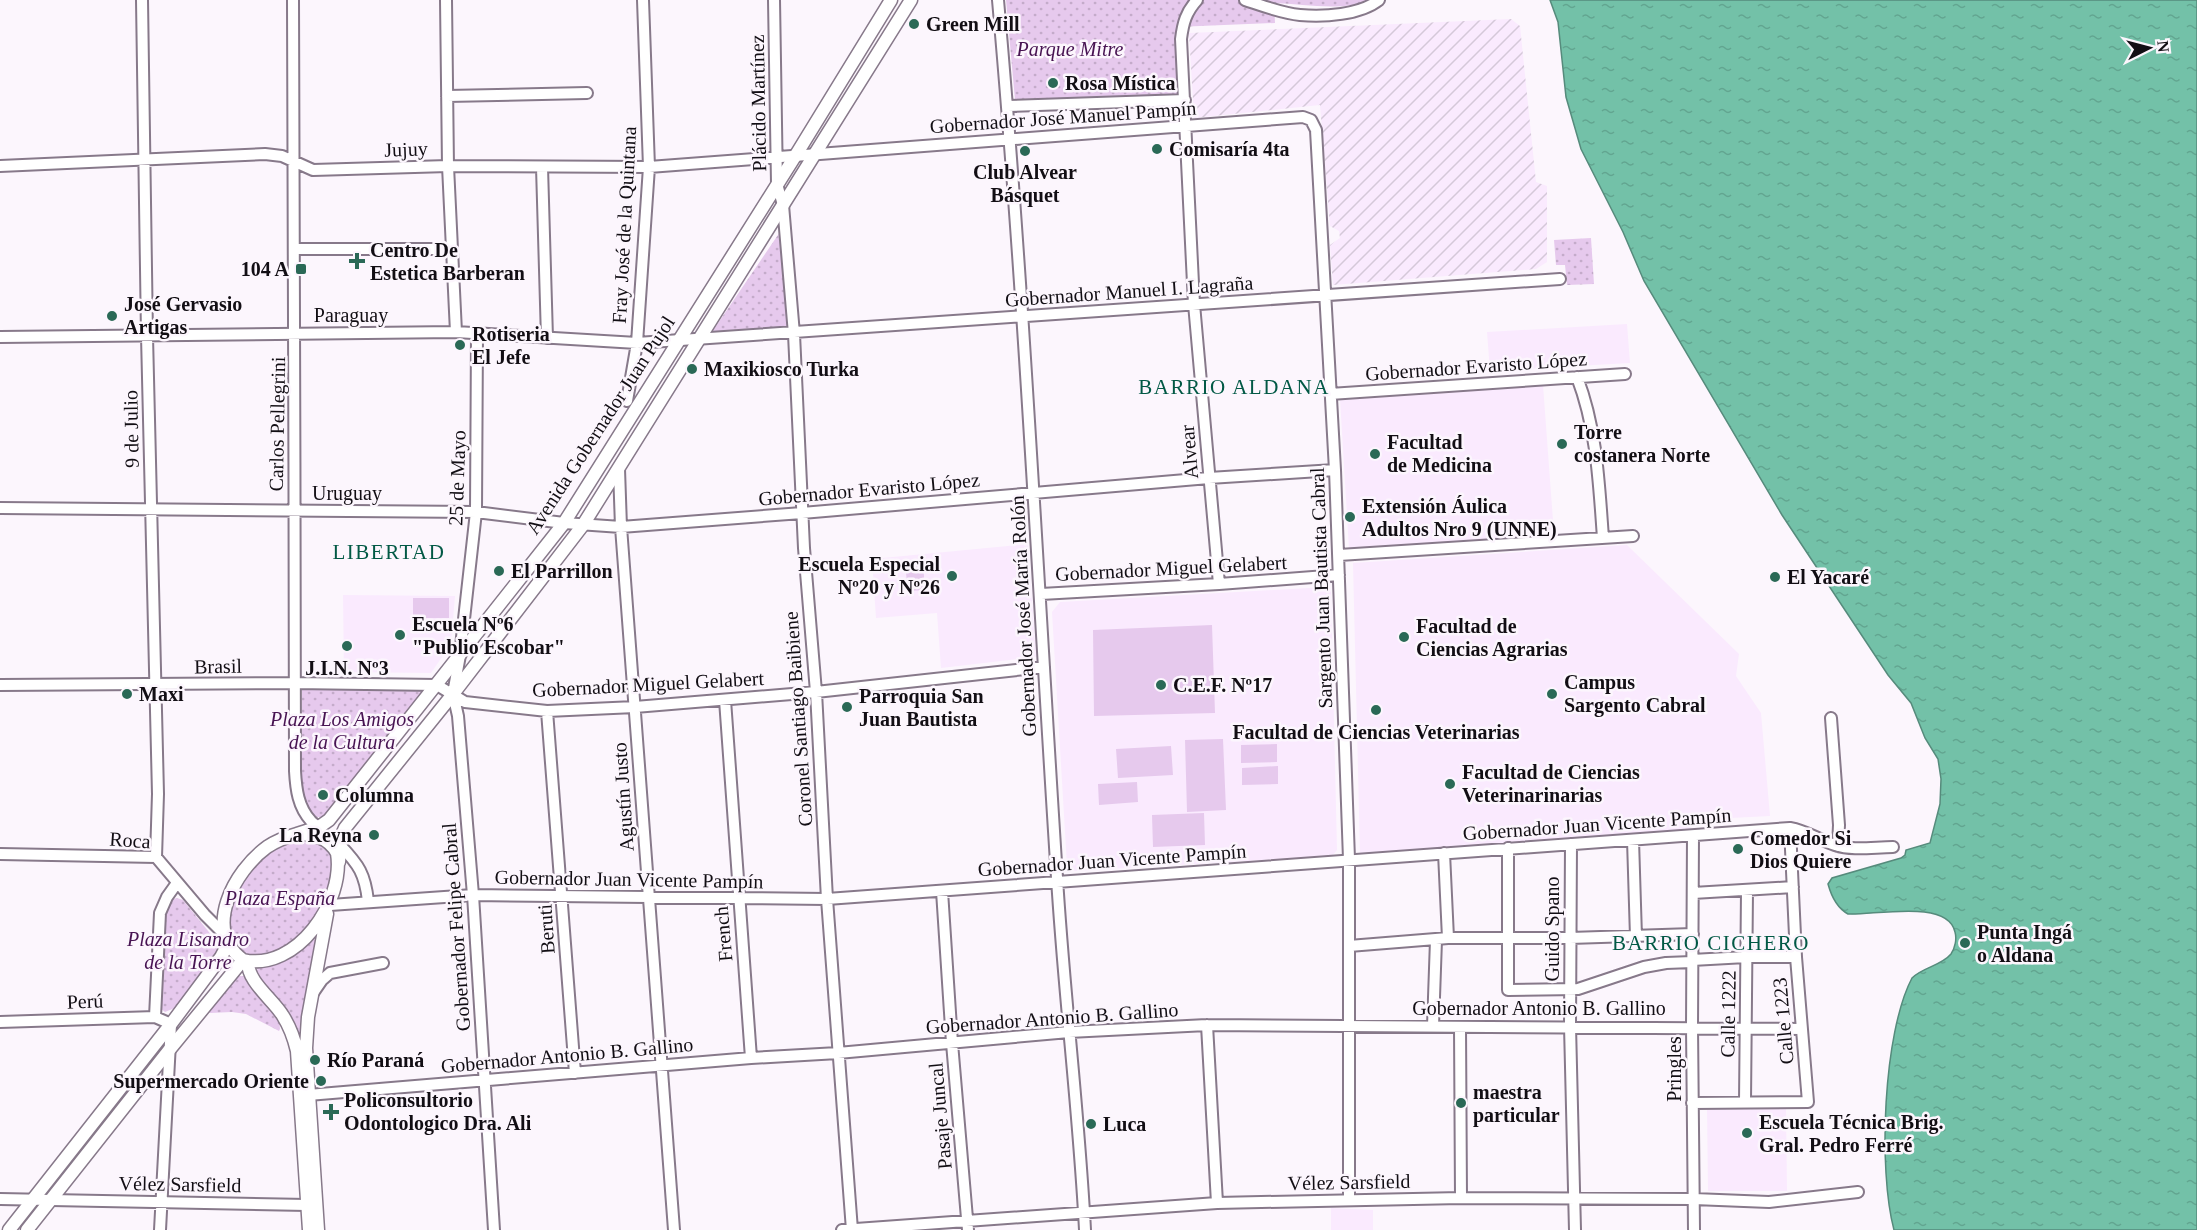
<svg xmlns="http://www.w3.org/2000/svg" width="2197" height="1230" font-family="'Times New Roman',serif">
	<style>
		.built { fill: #faeafe }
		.industrial { fill: url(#industrial-furrows) }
		.park { fill: url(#park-dots) }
		.pitch { fill: #e6c9ed }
		.water { fill: url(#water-ripples); stroke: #568b7c; stroke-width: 1.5 }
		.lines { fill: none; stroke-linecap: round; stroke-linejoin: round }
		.minor-casing { stroke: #87798a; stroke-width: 14 }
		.major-casing { stroke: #87798a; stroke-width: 15 }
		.minor { stroke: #fff; stroke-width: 10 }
		.major { stroke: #fff; stroke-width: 12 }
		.poi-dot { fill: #2a6956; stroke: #fcf6fd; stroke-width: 2 }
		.labels { text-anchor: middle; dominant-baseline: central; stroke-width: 5; stroke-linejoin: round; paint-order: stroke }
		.poi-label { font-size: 20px; font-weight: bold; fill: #120e14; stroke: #fcf6fd; text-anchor: start }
		.park-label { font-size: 20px; font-style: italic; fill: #471352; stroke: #fcf6fd }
		.street-label { font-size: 20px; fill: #120e14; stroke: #fcf6fd }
		.neighbourhood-label { font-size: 21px; letter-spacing: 1.5px; fill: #025945; stroke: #fcf6fd }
	</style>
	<defs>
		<pattern id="industrial-furrows" width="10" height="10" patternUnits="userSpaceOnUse" patternTransform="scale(1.5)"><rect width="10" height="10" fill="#faeafe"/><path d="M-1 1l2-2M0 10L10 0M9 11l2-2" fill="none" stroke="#d5c8d9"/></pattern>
		<pattern id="park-dots" width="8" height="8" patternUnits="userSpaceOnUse" patternTransform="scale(1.5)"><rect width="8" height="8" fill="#e6c9ed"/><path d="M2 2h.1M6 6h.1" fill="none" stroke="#c4abca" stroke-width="1.8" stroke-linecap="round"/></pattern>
		<pattern id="water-ripples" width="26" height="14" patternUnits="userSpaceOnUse" patternTransform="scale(1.5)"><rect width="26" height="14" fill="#73c1a8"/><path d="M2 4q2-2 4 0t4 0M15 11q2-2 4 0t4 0" fill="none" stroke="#62a590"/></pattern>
	</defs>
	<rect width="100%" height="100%" fill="#fcf6fd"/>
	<path class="built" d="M1627 324 1630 363 1490 371 1487 332Z
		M1543 385 1554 534 1349 549 1340 399Z
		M1028 544 1036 657 941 668 937 613 876 618 872 559Z
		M1627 545 1739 654 1736 676 1761 713 1770 816 1692 820 1691 830 1360 854 1353 563Z
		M1326 587 1331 592 1337 850 1332 856 1074 871 1067 866 1052 612 1060 602Z
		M343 595 455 596 451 644 431 673 344 672Z
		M1707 1108H1786L1787 1191H1708Z
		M1331 1208 1373 1210V1230H1331Z"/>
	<path class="industrial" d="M1511 19 1520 26 1536 182 1547 186V262L1536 269 1333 285 1330 245 1340 238 1339 231 1330 226 1320 105 1194 118 1189 33Z"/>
	<path class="park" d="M1006 0H1371C1341 12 1306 4 1274 3L1275 23 1176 27 1179 96 1015 100Z
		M782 229 790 327 712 332Z
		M1591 238 1594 284 1567 285 1565 265H1556L1554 240Z
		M302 689H427L325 817H314L301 796Z
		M301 838C308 840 317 841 323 845 358 871 297 966 248 954 239 952 236 947 232 940 222 917 235 886 251 868 265 852 282 843 301 838Z
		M177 898 183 900 221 947 220 952 177 1007 165 1012 160 1008 162 911 170 900Z
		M312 939 316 940 302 1057 294 1023 256 975 258 966Z
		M239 976H244L249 981 279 1019 280 1029 279 1031 246 1014 232 1012 210 1013 209 1011Z"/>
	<path class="pitch" d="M923 562 925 590 908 591 905 564Z
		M413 598H449V618H413Z
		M1212 625 1215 713 1094 716 1093 630Z
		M1223 739 1226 810 1187 812 1185 740Z
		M1277 744V762L1241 763V745Z
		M1171 746 1173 775 1118 778 1116 749Z
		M1278 766V784L1242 785V768Z
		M1137 782 1138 802 1099 805 1098 784Z
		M1204 813 1205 845 1153 847 1152 815Z"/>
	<path class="water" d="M1550 0H2197V1230H1894C1878 1170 1883 1033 1912 978 1923 967 1941 966 1951 954 1955 948 1957 939 1955 932 1948 898 1871 916 1848 914 1837 908 1831 895 1828 884L1832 878 1901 858 1905 855 1906 850 1930 843 1940 804 1941 779 1938 759 1925 738 1911 703 1888 675 1782 515 1644 281 1623 232 1581 149 1566 97 1558 22Z"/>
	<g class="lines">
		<g class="minor-casing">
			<path id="minor" d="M142 0 147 336 158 794 156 857
				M293 0C295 257 294 514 295 771 296 789 298 807 311 821 315 825 318 826 321 831
				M446 0 448 166 456 332
				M774 0 777 184 783 205 794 334 804 548 816 692 827 899 852 1230
				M998 0C1024 292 1038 585 1057 878 1064 995 1079 1112 1085 1230
				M1197 0C1186 12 1183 23 1181 39L1194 304 1219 584
				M1245 0C1263 6 1281 13 1300 15 1324 17 1360 15 1379 0
				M447 96 587 93
				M1007 106 1185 100
				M0 166 265 154 282 156 313 170 448 166 649 167 1303 117 1311 120 1316 130 1335 470 1349 859V1200
				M542 167 547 338
				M295 249H452
				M477 334 476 512 460 655 453 694 458 716 473 895 494 1230
				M0 337 456 332 637 343 1560 279
				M1577 377C1597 429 1599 484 1603 538
				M1330 394 1625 374
				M627 401 637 343 649 167 643 0
				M619 469 621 527 674 1230
				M0 508 476 512 564 523 621 527 802 513 1209 478 1335 470
				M1339 555 1633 536
				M1041 594 1219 584 1339 575
				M0 685 295 683 437 685 465 702 547 711 635 707 816 692 1044 667
				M725 700 751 1058
				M547 711 575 1073
				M1831 718 1839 825 1838 846
				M1693 836 1692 1027 1694 1230
				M1633 840 1636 937
				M1571 844 1570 1026 1575 1230
				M340 845C359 865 365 874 368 901
				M1508 848V990L1578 989 1644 967 1666 963 1692 962
				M1444 853 1448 938
				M0 854 156 857
				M156 857 205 915 225 935
				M942 891 952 1043 968 1230
				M1693 893 1793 887
				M330 905 473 895 827 899 1790 828C1807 831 1819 840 1835 845 1853 851 1874 847 1893 847
				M1349 946 1448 938H1570L1693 934
				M1692 960 1746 957H1796
				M313 993 322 980 330 973 383 963
				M155 1017 160 913 167 897 177 883
				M0 1022 155 1017 171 1024 160 1230
				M1207 1025 1217 1203
				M1433 1026 1436 940
				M1460 1027 1461 1198
				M308 1095 751 1058 838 1053 1069 1032 1207 1025 1801 1029
				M1745 1102 1747 891
				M1692 1103 1808 1102 1796 957 1790 828
				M0 1199 307 1205
				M842 1230 1217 1203 1461 1198 1694 1199 1769 1202 1858 1192"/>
		</g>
		<g class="major-casing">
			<path id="major" d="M297 834 319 827 329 820 564 523 799 150 891 0
				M297 834C313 834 328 837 337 853 345 901 297 972 243 960 202 930 234 871 267 847 276 841 286 837 297 834Z
				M339 862 341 837 345 828 453 694 583 525 911 0
				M248 961C247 982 273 999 283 1016 290 1027 294 1038 297 1051L309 1230
				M9 1230 171 1024 221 957 228 944
				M27 1230 170 1049 243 960
				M318 1230 306 1048 308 1017 327 914"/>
		</g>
		<use href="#minor" class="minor"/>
		<use href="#major" class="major"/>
	</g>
	<g class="poi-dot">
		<circle cx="914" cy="24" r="6"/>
		<circle cx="1053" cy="83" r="6"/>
		<circle cx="1157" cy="149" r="6"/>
		<circle cx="1025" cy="151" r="6"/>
		<path d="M354 252h6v6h6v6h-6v6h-6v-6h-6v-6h6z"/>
		<rect x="295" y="263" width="12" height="12" rx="3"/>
		<circle cx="112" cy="316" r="6"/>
		<circle cx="460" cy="345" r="6"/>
		<circle cx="692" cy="369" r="6"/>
		<circle cx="1562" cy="444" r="6"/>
		<circle cx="1375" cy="454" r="6"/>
		<circle cx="1350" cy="517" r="6"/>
		<circle cx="499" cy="571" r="6"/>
		<circle cx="952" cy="576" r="6"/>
		<circle cx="1775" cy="577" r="6"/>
		<circle cx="400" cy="635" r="6"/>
		<circle cx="1404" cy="637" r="6"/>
		<circle cx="347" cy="646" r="6"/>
		<circle cx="1161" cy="685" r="6"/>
		<circle cx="127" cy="694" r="6"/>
		<circle cx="1552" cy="694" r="6"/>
		<circle cx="847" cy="707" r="6"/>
		<circle cx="1376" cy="710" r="6"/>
		<circle cx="1450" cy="784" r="6"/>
		<circle cx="323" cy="795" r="6"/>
		<circle cx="374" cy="835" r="6"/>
		<circle cx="1738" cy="849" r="6"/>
		<circle cx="1965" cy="943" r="6"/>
		<circle cx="315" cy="1060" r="6"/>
		<circle cx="321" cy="1081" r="6"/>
		<circle cx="1461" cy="1103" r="6"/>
		<path d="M328 1103h6v6h6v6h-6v6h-6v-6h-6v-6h6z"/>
		<circle cx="1091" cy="1124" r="6"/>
		<circle cx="1747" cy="1133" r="6"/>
	</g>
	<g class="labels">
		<g class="poi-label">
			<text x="926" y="24">Green Mill</text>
			<text x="1065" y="83">Rosa Mística</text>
			<text x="1169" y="149">Comisaría 4ta</text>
			<text x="1025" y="172" text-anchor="middle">Club Alvear<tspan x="1025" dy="23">Básquet</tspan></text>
			<text x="370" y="250">Centro De<tspan x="370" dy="23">Estetica Barberan</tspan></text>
			<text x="289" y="269" text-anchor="end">104 A</text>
			<text x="124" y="304">José Gervasio<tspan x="124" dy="23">Artigas</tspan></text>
			<text x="472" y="334">Rotiseria<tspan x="472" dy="23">El Jefe</tspan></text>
			<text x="704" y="369">Maxikiosco Turka</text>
			<text x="1574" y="432">Torre<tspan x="1574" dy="23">costanera Norte</tspan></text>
			<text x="1387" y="442">Facultad<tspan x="1387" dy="23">de Medicina</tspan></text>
			<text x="1362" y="506">Extensión Áulica<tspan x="1362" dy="23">Adultos Nro 9 (UNNE)</tspan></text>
			<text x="940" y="564" text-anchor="end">Escuela Especial<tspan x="940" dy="23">Nº20 y Nº26</tspan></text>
			<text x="511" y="571">El Parrillon</text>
			<text x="1787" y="577">El Yacaré</text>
			<text x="412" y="624">Escuela Nº6<tspan x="412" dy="23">"Publio Escobar"</tspan></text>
			<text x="1416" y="626">Facultad de<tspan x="1416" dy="23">Ciencias Agrarias</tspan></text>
			<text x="347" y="668" text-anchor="middle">J.I.N. Nº3</text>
			<text x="1564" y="682">Campus<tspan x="1564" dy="23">Sargento Cabral</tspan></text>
			<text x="1173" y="685">C.E.F. Nº17</text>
			<text x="139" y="694">Maxi</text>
			<text x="859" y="696">Parroquia San<tspan x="859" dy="23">Juan Bautista</tspan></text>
			<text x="1376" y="732" text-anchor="middle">Facultad de Ciencias Veterinarias</text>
			<text x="1462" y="772">Facultad de Ciencias<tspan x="1462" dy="23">Veterinarinarias</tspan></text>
			<text x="335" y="795">Columna</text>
			<text x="362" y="835" text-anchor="end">La Reyna</text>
			<text x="1750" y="838">Comedor Si<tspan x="1750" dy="23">Dios Quiere</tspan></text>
			<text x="1977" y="932">Punta Ingá<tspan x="1977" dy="23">o Aldana</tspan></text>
			<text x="327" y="1060">Río Paraná</text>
			<text x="309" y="1081" text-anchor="end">Supermercado Oriente</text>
			<text x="1473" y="1092">maestra<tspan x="1473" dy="23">particular</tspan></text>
			<text x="344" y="1100">Policonsultorio<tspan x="344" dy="23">Odontologico Dra. Ali</tspan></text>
			<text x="1759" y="1122">Escuela Técnica Brig.<tspan x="1759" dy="23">Gral. Pedro Ferré</tspan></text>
			<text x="1103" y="1124">Luca</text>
		</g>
		<g class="park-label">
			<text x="1070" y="49">Parque Mitre</text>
			<text x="342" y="719">Plaza Los Amigos<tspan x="342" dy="23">de la Cultura</tspan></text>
			<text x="280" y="898">Plaza España</text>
			<text x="188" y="939">Plaza Lisandro<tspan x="188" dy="23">de la Torre</tspan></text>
		</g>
		<g class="street-label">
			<text transform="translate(758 103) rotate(-91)">Plácido Martínez</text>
			<text transform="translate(1063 117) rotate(-4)">Gobernador José Manuel Pampín</text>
			<text transform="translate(406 149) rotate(-2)">Jujuy</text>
			<text transform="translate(624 225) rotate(-87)">Fray José de la Quintana</text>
			<text transform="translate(1129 291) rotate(-4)">Gobernador Manuel I. Lagraña</text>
			<text x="351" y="315">Paraguay</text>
			<text transform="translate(1476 366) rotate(-4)">Gobernador Evaristo López</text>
			<text transform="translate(277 424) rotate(-89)">Carlos Pellegrini</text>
			<text transform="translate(600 425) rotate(-57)">Avenida Gobernador Juan Pujol</text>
			<text transform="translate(131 429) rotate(-91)">9 de Julio</text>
			<text transform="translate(1189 452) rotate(-95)">Alvear</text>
			<text transform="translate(457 478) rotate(-88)">25 de Mayo</text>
			<text transform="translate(869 489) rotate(-5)">Gobernador Evaristo López</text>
			<text x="347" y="493">Uruguay</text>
			<text transform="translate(1171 568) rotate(-3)">Gobernador Miguel Gelabert</text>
			<text transform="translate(1321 588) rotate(-92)">Sargento Juan Bautista Cabral</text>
			<text transform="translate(1023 616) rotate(-93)">Gobernador José María Rolón</text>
			<text transform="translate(218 666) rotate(-1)">Brasil</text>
			<text transform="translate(648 684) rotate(-3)">Gobernador Miguel Gelabert</text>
			<text transform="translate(798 719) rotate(-94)">Coronel Santiago Baibiene</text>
			<text transform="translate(623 797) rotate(-94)">Agustín Justo</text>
			<text transform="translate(1597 824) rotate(-4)">Gobernador Juan Vicente Pampín</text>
			<text transform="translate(130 840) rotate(4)">Roca</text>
			<text transform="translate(1112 860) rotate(-4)">Gobernador Juan Vicente Pampín</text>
			<text transform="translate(629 879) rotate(1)">Gobernador Juan Vicente Pampín</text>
			<text transform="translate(456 927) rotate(-94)">Gobernador Felipe Cabral</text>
			<text transform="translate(546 929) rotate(-94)">Beruti</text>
			<text transform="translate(1552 929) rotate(-90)">Guido Spano</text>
			<text transform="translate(723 934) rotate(-95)">French</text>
			<text transform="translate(85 1001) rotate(-2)">Perú</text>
			<text x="1539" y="1008">Gobernador Antonio B. Gallino</text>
			<text transform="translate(1728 1014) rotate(-89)">Calle 1222</text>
			<text transform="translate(1052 1018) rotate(-4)">Gobernador Antonio B. Gallino</text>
			<text transform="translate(1783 1021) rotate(-95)">Calle 1223</text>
			<text transform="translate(567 1055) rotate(-5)">Gobernador Antonio B. Gallino</text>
			<text transform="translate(1674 1069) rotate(-90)">Pringles</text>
			<text transform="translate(940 1116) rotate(-95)">Pasaje Juncal</text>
			<text transform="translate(1349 1182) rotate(-1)">Vélez Sarsfield</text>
			<text transform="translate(180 1184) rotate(1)">Vélez Sarsfield</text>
		</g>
		<g class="neighbourhood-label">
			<text x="1234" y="387">BARRIO ALDANA</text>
			<text x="389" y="552">LIBERTAD</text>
			<text x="1711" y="943">BARRIO CICHERO</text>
		</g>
	</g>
	<g transform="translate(2149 48) rotate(84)" stroke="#fcf6fd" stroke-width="4.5" paint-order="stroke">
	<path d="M0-4.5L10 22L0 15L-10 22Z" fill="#120e14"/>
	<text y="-9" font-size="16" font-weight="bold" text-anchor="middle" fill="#120e14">N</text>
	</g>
</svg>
